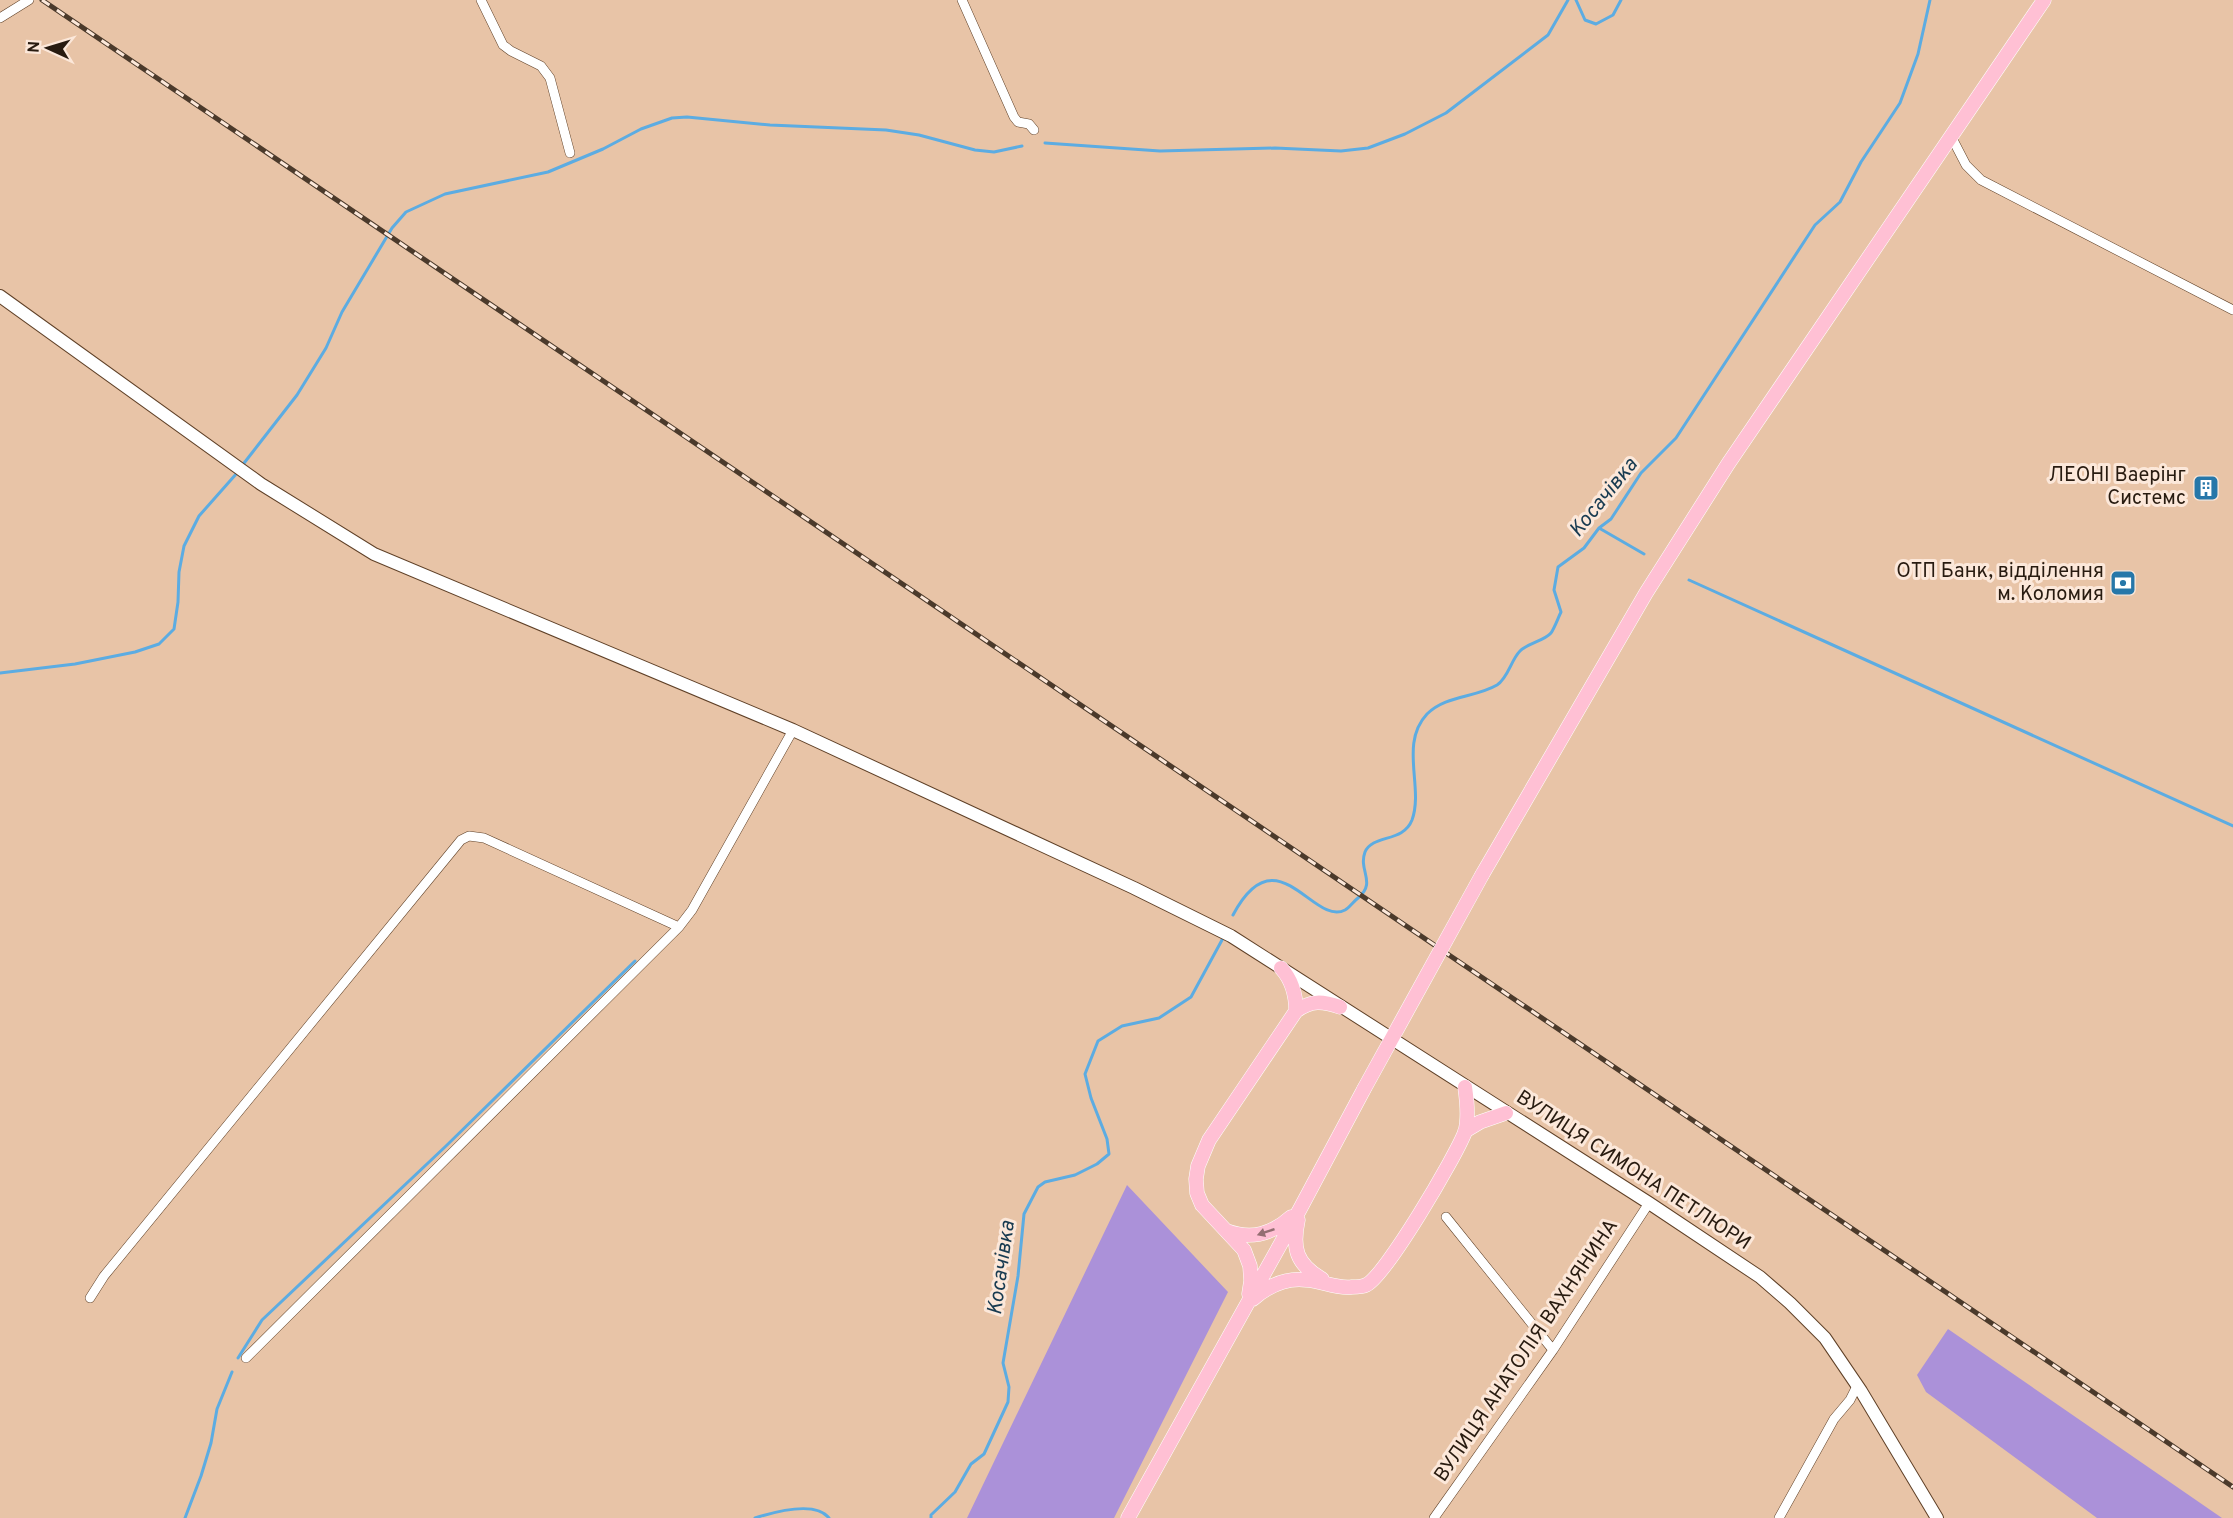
<svg xmlns="http://www.w3.org/2000/svg" width="2233" height="1518" font-family="Overpass,sans-serif">
	<style>
		.green { fill: #ab91d9 }
		.lines { fill: none; stroke-linecap: round; stroke-linejoin: round }
		.stream { stroke: #5cace2; stroke-width: 3 }
		.street-casing { stroke: #5f4027; stroke-width: 10 }
		.secondary-casing { stroke: #5f4027; stroke-width: 14 }
		.primary-casing { stroke: #fff; stroke-width: 15 }
		.street { stroke: #fff; stroke-width: 9 }
		.secondary { stroke: #fff; stroke-width: 12 }
		.primary { stroke: #ffc0d4; stroke-width: 14 }
		.rail-casing { stroke: #4b3a2b; stroke-width: 5 }
		.rail { stroke: #fce8da; stroke-width: 3; stroke-dasharray: 9; stroke-linecap: butt }
		.primary-bridge-casing { stroke: #fff; stroke-width: 15; stroke-linecap: butt }
		.primary-bridge { stroke: #ffc0d4; stroke-width: 14 }
		.oneway { fill: #946e72 }
		.labels { text-anchor: middle; dominant-baseline: central; stroke-width: 6; stroke-linejoin: round; paint-order: stroke }
		.poi-label { font-size: 20px; fill: #281b10; stroke: #fce8da; text-anchor: end }
		.street-label { font-size: 20px; fill: #281b10; stroke: #fce8da }
		.water-label { font-size: 21px; font-style: italic; fill: #183b51; stroke: #fce8da }
	</style>
	<rect width="100%" height="100%" fill="#e8c4a7"/>
	<path class="green" d="M1127 1185 1228 1292 1114 1518H967Z
		M1948 1329 2222 1518H2097L1926 1392 1917 1375Z"/>
	<g class="lines">
		<path class="stream" d="M1576 0 1585 20 1596 24 1613 15 1621 0
			M1045 143 1160 151 1275 148 1341 151 1368 148 1405 134 1446 113 1548 35 1568 0
			M241 467 297 395 326 348 342 312 392 228 406 212 445 194 548 172 603 149 641 129 672 118 687 117 770 125 886 130 919 135 975 150 994 152 1022 146
			M1599 528 1644 554
			M1689 580 2233 826
			M0 673 75 664 135 652 159 644 174 629 178 602 179 572 184 546 199 516 237 473
			M1233 915C1277 832 1313 927 1345 910 1350 907 1353 902 1358 898 1377 882 1358 871 1365 852 1373 834 1403 843 1412 820 1424 787 1399 744 1427 714 1446 695 1475 698 1497 685 1508 678 1511 660 1520 651 1528 643 1544 641 1551 633 1555 627 1558 618 1561 612L1554 590 1558 567 1584 548 1599 528 1611 519 1641 473 1676 438 1815 225 1840 202 1861 162 1900 103 1918 54 1930 0
			M238 1358 262 1320 446 1146 635 961
			M185 1518 201 1476 211 1443 217 1409 232 1372
			M755 1518C774 1512 815 1500 829 1518
			M931 1518V1515L955 1492 971 1464 984 1454 1008 1402 1009 1387 1003 1363 1018 1276 1024 1214 1038 1187 1045 1182 1075 1175 1097 1164 1109 1154 1107 1139 1091 1098 1085 1074 1098 1041 1122 1026 1159 1018 1191 997 1222 940"/>
		<g class="street-casing">
			<path id="street" d="M481 0 503 45 511 51 541 66 550 78 570 153
				M962 0 1014 117 1018 122 1029 124 1034 130
				M0 18 29 0
				M1952 138 1966 165 1981 180 2233 310
				M1446 1217 1553 1350
				M90 1298 104 1276 461 840 469 836 484 838 679 927
				M246 1358 679 927 692 910 793 730
				M1434 1518 1553 1350 1649 1203
				M1779 1518 1834 1419 1850 1400 1857 1386"/>
		</g>
		<g class="secondary-casing">
			<path id="secondary" d="M0 296 261 484 374 554 793 730 1134 888 1231 936 1649 1203 1760 1277 1790 1303 1825 1338 1861 1391 1937 1518"/>
		</g>
		<g class="primary-casing">
			<path id="primary" d="M1482 875 1646 593 1728 464 2044 0
				M1281 968C1292 980 1296 994 1296 1011
				M1465 1131 1480 1122 1506 1113
				M1298 1220C1292 1248 1296 1264 1322 1279
				M1227 1231C1252 1240 1272 1234 1291 1217
				M1249 1294 1251 1281 1250 1266 1244 1250 1202 1205 1197 1193 1196 1179 1198 1166 1209 1140 1296 1011C1312 1000 1322 1001 1340 1007
				M1253 1299C1268 1286 1286 1277 1307 1280 1322 1281 1336 1289 1352 1287 1356 1287 1362 1287 1366 1285 1385 1277 1456 1156 1465 1132 1469 1119 1467 1101 1465 1087
				M1128 1518 1300 1209 1364 1089"/>
		</g>
		<use href="#street" class="street"/>
		<use href="#secondary" class="secondary"/>
		<use href="#primary" class="primary"/>
		<g class="rail-casing">
			<path id="rail" d="M42 0 2233 1487"/>
		</g>
		<use href="#rail" class="rail"/>
		<g class="primary-bridge-casing">
			<path id="primary-bridge" d="M1364 1089 1482 875"/>
		</g>
		<use href="#primary-bridge" class="primary-bridge"/>
	</g>
	<defs><path id="oneway-solid" d="M-6-.8H1V-3.2L6.5 0L1 3.2V.8H-6Z" transform="scale(1.5)"/></defs>
	<use class="oneway" href="#oneway-solid" transform="translate(1266 1232) rotate(161)"/>
	<defs>
		<g id="building-square" transform="scale(1.35)"><rect x="-9" y="-9" width="18" height="18" rx="4" fill="#2677a9" stroke="#fce8da"/><path d="M-4-6H4V6H1V3H-1V6H-4ZM-2.5-4.3h1.7v1.8h-1.7ZM.8-4.3h1.7v1.8H.8ZM-2.5-1h1.7V.8h-1.7ZM.8-1h1.7V.8H.8Z" fill="#fff"/></g>
		<g id="bank-square" transform="scale(1.35)"><rect x="-9" y="-9" width="18" height="18" rx="4" fill="#2677a9" stroke="#fce8da"/><path d="M-6-4H6V4H-6ZM0-2.3a2.3 2.3 0 1 0 0 4.6a2.3 2.3 0 1 0 0-4.6Z" fill="#fff"/></g>
	</defs>
	<g fill-rule="evenodd">
		<use href="#building-square" x="2206" y="488"/>
		<use href="#bank-square" x="2123" y="583"/>
	</g>
	<g class="labels">
		<g class="poi-label">
			<text x="2186" y="476">ЛЕОНІ Ваерінг<tspan x="2186" dy="23">Системс</tspan></text>
			<text x="2104" y="572">ОТП Банк, відділення<tspan x="2104" dy="23">м. Коломия</tspan></text>
		</g>
		<g class="street-label">
			<text transform="translate(1633 1171) rotate(33)">ВУЛИЦЯ СИМОНА ПЕТЛЮРИ</text>
			<text transform="translate(1527 1351) rotate(-56)">ВУЛИЦЯ АНАТОЛІЯ ВАХНЯНИНА</text>
		</g>
		<g class="water-label">
			<text transform="translate(1604 498) rotate(-51)">Косачівка</text>
			<text transform="translate(1002 1268) rotate(-82)">Косачівка</text>
		</g>
	</g>
	<g transform="translate(48 48) rotate(274)" stroke="#fce8da" stroke-width="4.5" paint-order="stroke">
	<path d="M0-4.5L10 22L0 15L-10 22Z" fill="#281b10"/>
	<text y="-9" font-size="16" font-weight="bold" text-anchor="middle" fill="#281b10">N</text>
	</g>
</svg>
